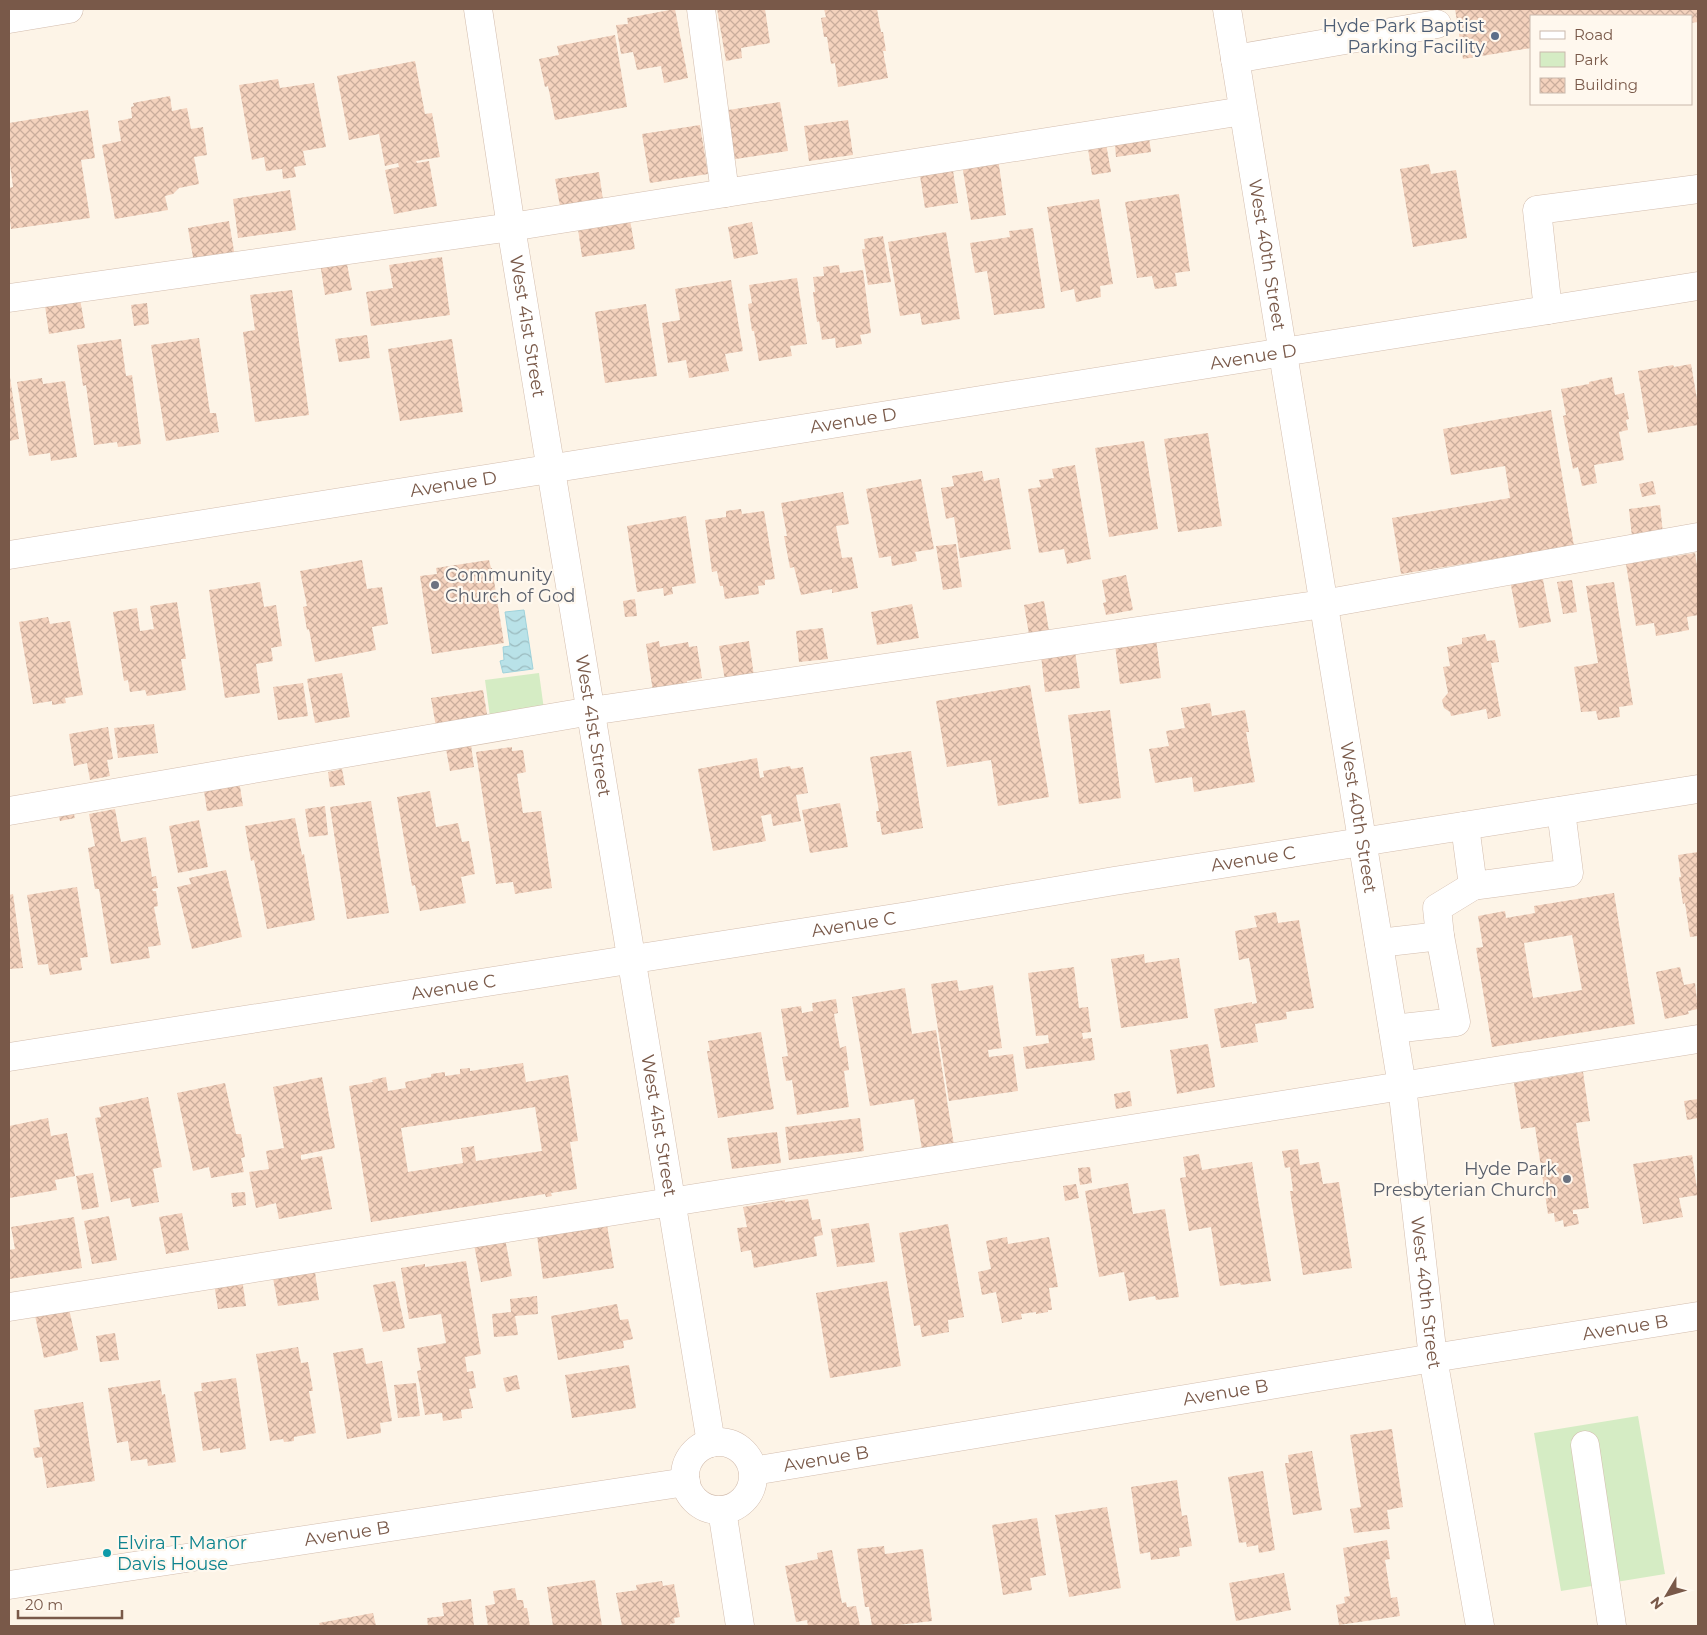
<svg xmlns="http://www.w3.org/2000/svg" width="1707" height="1635" font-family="Montserrat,sans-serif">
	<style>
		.green { fill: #d5ecc4 }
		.water { fill: url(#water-waves); stroke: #9fd2db }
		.building { fill: url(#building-cross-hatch); fill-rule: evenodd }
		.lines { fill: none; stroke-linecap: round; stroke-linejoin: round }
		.minor-casing { stroke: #d3bdae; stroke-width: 29 }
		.minor { stroke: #fff; stroke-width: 28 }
		.service-dot { fill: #5c6f8a; stroke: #fff8ee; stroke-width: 2 }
		.worship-dot { fill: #6b7280; stroke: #fff8ee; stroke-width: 2 }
		.culture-dot { fill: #0f9aa8; stroke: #fff8ee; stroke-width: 2 }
		.labels { text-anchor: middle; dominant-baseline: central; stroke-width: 4.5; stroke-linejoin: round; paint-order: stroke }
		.service-label { font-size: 18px; fill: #4e5e75; stroke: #fff8ee; text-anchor: end }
		.street-label { font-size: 18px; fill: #795949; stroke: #fff8ee }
		.worship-label { font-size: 18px; fill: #5b616d; stroke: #fff8ee; text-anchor: start }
		.culture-label { font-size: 18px; fill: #0d838f; stroke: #fff8ee; text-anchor: start }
	</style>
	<defs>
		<pattern id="water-waves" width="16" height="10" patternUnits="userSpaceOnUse" patternTransform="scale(1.25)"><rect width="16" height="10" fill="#b9e2e8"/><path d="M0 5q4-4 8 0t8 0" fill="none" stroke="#9bbabe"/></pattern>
		<pattern id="building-cross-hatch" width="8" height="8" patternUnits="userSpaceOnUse" patternTransform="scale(1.25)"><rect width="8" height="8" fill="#f4d2bd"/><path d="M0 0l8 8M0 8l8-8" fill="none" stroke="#caad9c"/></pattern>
	</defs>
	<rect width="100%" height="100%" fill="#fdf4e7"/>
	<path class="green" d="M539 673 545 717 491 724 485 680Z
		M1638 1416 1665 1574 1561 1591 1534 1433Z"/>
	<path class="water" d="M524 610 533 669 503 673 500 661 504 660 503 647 510 646 505 612Z"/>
	<path class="building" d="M675 9 688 78 664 83 661 66 637 70 633 52 621 54 616 25 628 24 627 18Z
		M717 9H765L770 43 741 48 742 58 726 61Z
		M824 9H877L881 32H883L886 51H883L888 78 838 87 835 63 831 64 827 37H824L821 18 826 17Z
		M1455 9H1698V22L1691 23V16H1531V48L1463 59Z
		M615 35 627 107 555 120 548 86 545 87 539 59 559 55 557 46Z
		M415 61 425 114 432 113 440 157 416 161 417 163 429 161 437 206 394 214 385 170 399 167 398 163 385 166 379 134 349 140 337 76Z
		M278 79 280 88 314 83 326 147 303 151 306 165 294 167 296 177 283 179 282 169 266 171 264 157 252 160 239 85Z
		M170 96 172 111 187 108 191 129 203 127 207 155 194 157 199 184 179 188 173 194 165 196 168 210 115 219 102 145 121 141 118 121 132 118 131 107 134 106 133 103Z
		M780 102 788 151 729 160 722 111Z
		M88 110 95 158 81 160 90 218 11 229 9 213V188L13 187 9 157V123Z
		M848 120 853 155 809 161 804 126Z
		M700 125 708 174 650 183 642 134Z
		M1148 130 1151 152 1116 157 1114 135Z
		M1105 138 1111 172 1092 175 1087 142Z
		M997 151 1006 215 971 220 961 158Z
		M951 158 958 203 925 208 918 163Z
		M1429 164 1431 174 1456 170 1467 238 1413 247 1400 169Z
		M599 172 603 200 560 206 555 179Z
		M290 190 296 230 238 238 233 199Z
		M1179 194 1190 271 1175 273 1177 286 1155 289 1152 276 1137 278 1125 202Z
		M1099 199 1113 284 1100 286 1101 297 1076 302 1074 289 1061 292 1047 207Z
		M629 214 635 249 582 257 577 222Z
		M229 221 235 257 194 263 188 228Z
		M752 222 758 254 734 259 728 227Z
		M1033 228 1045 308 994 315 987 271 975 273 970 243 1010 237 1009 231Z
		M946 232 960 319 922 325 920 313 900 316 888 242Z
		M883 236 891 282 868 285 862 249H865L864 239Z
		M442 257 450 315 371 326 366 292 393 288 389 265Z
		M346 259 352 290 325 295 320 263Z
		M839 265 840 273 863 270 871 333 860 335 862 344 836 348 835 338 822 340 819 321 817 322 813 292H815L813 277 824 276 823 267Z
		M797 278 807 344 790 346 792 356 759 361 754 331H752L748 304 752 303 749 285Z
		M731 280 743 351 725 354 729 371 689 378 686 360 668 363 662 323 680 320 675 289Z
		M292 290 309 415 255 422 243 332 255 330 250 295Z
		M79 293 85 328 49 334 44 299Z
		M147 303 149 324 134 326 131 305Z
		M646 304 657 376 605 383 595 312Z
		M367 335 370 358 339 362 335 339Z
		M199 338 210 413H216L219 432 166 441 151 345Z
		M121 339 126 376 132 375 141 444 118 447 117 442 94 445 86 385 83 386 77 345Z
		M452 339 463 412 400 421 388 349Z
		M1691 364 1698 405V425L1648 433 1638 371 1673 365 1674 367Z
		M10 377 19 439 9 441V378Z
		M1612 377 1615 395 1624 393 1629 419 1626 420 1628 430 1619 432 1624 460 1594 465 1597 483 1582 486 1578 467 1573 469 1563 416 1566 415 1561 389 1589 384V382Z
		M42 378 43 384 65 381 77 457 51 461 50 453 29 456 17 382Z
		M1551 410 1574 546 1401 574 1392 518 1510 498 1505 466 1451 475 1443 429Z
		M1208 433 1222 526 1178 532 1164 439Z
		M1144 441 1158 529 1109 537 1095 448Z
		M1075 465 1091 559 1067 564 1064 549 1039 553 1028 489 1041 487 1039 480 1054 478 1052 469Z
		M982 471 984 481 999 478 1011 549 960 558 954 517 946 519 941 488 954 486 952 476Z
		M921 479 934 549 915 552 917 561 892 566 891 556 879 558 866 489Z
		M1653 481 1656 494 1642 497 1639 484Z
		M843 492 849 524 836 526 842 558 852 557 858 588 832 593V589L801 595 794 567 790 568 784 536H787L781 503Z
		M1660 505 1663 534 1632 537 1629 509Z
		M741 509 742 514 764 511 775 579 765 580V585L758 586 759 594 725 599 723 586H720L717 571 712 572 705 520 726 517V511Z
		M686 516 696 583 672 587 673 594 664 596 663 588 637 592 627 526Z
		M956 544 962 587 943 590 936 546Z
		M1695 553 1698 571V615L1687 617 1689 630 1656 636 1654 623 1636 626 1626 564Z
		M362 560 367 589 382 587 388 624 372 627 376 650 315 662 309 629 307 630 303 607 307 606 300 571Z
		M489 560 491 568H492L504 643 432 654 420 576 437 574 436 568Z
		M1541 569 1551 622 1519 628 1509 575Z
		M1126 575 1133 610 1106 615 1103 603 1106 602 1102 580Z
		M1572 580 1577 612 1563 614 1557 582Z
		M260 582 264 607 276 605 282 646 271 648 273 661 256 664 260 693 225 698 209 590Z
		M1614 582 1633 705 1619 707 1620 717 1598 720 1596 711 1581 712 1574 667 1598 663 1586 586Z
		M635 599 637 616 625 617 623 601Z
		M1044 601 1049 631 1029 634 1024 605Z
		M177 602 186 659H181L186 690 147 696 145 690 130 692 128 680 124 681 113 612 137 608 140 631 154 629 150 606Z
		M912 604 919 638 877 645 871 612Z
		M48 617 50 624 70 621 83 695 65 698 66 703 52 705V701L33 704 19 622Z
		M823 628 828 659 799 662 796 631Z
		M1485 634 1487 641 1495 640 1499 662 1491 663 1501 716 1488 719 1486 709 1451 716 1450 712 1444 708 1442 700 1448 693 1443 667 1450 666 1447 647 1462 644V638Z
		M1156 639 1161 678 1120 684 1115 645Z
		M659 641 660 647 688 642 689 647 697 646 702 678 687 681V687L653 692 646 644Z
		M749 641 754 676 725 680 719 646Z
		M1075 651 1080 688 1045 692 1041 655Z
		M342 673 350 717 315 723 307 679Z
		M303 683 308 716 278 720 273 687Z
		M1030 685 1049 797 998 806 991 760 947 767 936 701Z
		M483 690 489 726 437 733 431 698Z
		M1210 703 1212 716 1245 710 1249 732H1246L1255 782 1194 792 1192 777 1155 783 1149 749 1169 746 1166 731 1185 728 1181 708Z
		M1110 710 1121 798 1079 804 1068 715Z
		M154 724 158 753 118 758 114 728Z
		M108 727 113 759 107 760 110 776 90 780 87 763 74 766 69 734Z
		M471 745 474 767 450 771 446 749Z
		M512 747V751L523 750 526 772 517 774 523 813 541 811 552 888 515 894 513 882 496 884 476 752Z
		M911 751 923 828 882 835 880 822H877L876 811H879L870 757Z
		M757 758 760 778 764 777 763 771 790 766 791 769 803 767 808 793 796 795 801 821 773 826 771 814 761 816 766 841 713 851 698 769Z
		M342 769 345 785 330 787 328 772Z
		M238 774 243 806 207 811 203 784Z
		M430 791 436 827 458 823 462 842 469 841 475 874 461 877 466 903 420 911 415 885 412 886 397 797Z
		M371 801 389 913 347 919 330 807Z
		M840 803 848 847 810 853 802 810Z
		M325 806 328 835 309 837 305 809Z
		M72 808 75 818 60 821 58 811Z
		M115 809 121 842 146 837 152 877 156 876 158 888 152 889 153 891H156L158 906 154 907 161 945 148 947 150 958 111 964 99 889H95L88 848 95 846 89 814Z
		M295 818 302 855 304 854 315 920 267 929 254 860 251 861 245 826Z
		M199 820 208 867 178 873 169 826Z
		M1698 852V936L1690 937 1685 903 1683 904 1679 877H1681L1678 855Z
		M226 870 242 937 192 949 177 887 191 884 189 878Z
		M77 887 88 957 80 958 82 970 50 975 48 964 38 965 27 895Z
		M1614 893 1635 1024 1492 1047 1476 948 1483 947 1478 916 1505 911 1506 918 1535 913 1534 906ZM1572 935 1582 990 1533 998 1524 943Z
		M13 894 23 968 9 969V895Z
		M1276 912 1278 923 1299 920 1314 1008 1286 1012 1287 1019 1255 1024 1258 1042 1221 1048 1214 1009 1252 1002V1004L1257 1003 1249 958 1239 960 1235 931 1257 927 1254 916Z
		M1144 954 1145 963 1179 958 1188 1018 1121 1028 1111 959Z
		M1074 967 1079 1008 1088 1007 1091 1032 1082 1033 1083 1039 1092 1038 1095 1060 1026 1069 1023 1047 1049 1043 1048 1035 1036 1036 1028 973Z
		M1680 967 1684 985 1695 983 1698 1009 1688 1011 1689 1014 1665 1019 1656 972Z
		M957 980 959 991 993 985 1002 1048 988 1050 989 1057 1013 1054 1018 1091 949 1101 931 984Z
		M905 988 912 1034 936 1030 954 1145 922 1150 914 1099 870 1106 852 997Z
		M836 999 838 1013 834 1014 840 1048 846 1046 849 1070 844 1071 849 1107 797 1115 792 1080 786 1081 782 1057 788 1056 781 1009 801 1006 802 1013 813 1011 812 1003Z
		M761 1032 774 1109 718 1118 707 1051H710L708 1041Z
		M1208 1044 1215 1087 1177 1094 1170 1050Z
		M523 1063 526 1082 568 1075 578 1141 570 1142 577 1189 551 1193 552 1196 546 1197 545 1194 371 1222 349 1086 373 1082 372 1080 386 1077 388 1091 406 1088 405 1082 431 1077V1074L445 1072V1076L460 1074V1069L470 1068V1071ZM535 1107 542 1151 476 1161 474 1146 461 1148 463 1163 408 1172 401 1128Z
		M1583 1072 1590 1121 1576 1123 1589 1208 1573 1210V1214H1577L1579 1224 1564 1227 1563 1220 1555 1222 1554 1213 1548 1214 1535 1127 1521 1129 1514 1083Z
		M322 1077 335 1148 301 1155V1160L322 1156 332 1209 279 1219 276 1203 256 1208 249 1172 269 1169 266 1151 284 1148 273 1087Z
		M225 1083 236 1134H241L245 1157 241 1158 244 1172 211 1178 209 1167 193 1171 177 1093Z
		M1130 1091 1132 1106 1116 1109 1114 1094Z
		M148 1097 162 1167 153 1169 159 1202 132 1207 130 1198 111 1202 95 1118 101 1117 99 1107Z
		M1698 1099V1118L1687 1120 1684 1101Z
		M48 1118 51 1136 67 1133 75 1176 55 1180 57 1190 9 1198V1126Z
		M860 1118 864 1151 789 1160 785 1127Z
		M777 1132 781 1163 732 1169 727 1138Z
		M1298 1149 1300 1165 1319 1162 1323 1184 1339 1182 1352 1268 1303 1275 1290 1191H1293L1290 1167 1285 1168 1282 1151Z
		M1199 1154 1202 1170 1252 1162 1271 1281 1241 1285 1240 1283 1220 1286 1211 1227 1189 1231 1180 1178 1186 1177 1183 1157Z
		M1692 1155 1698 1195 1679 1198 1683 1217 1643 1224 1633 1164Z
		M1090 1167 1092 1183 1080 1185 1078 1168Z
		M93 1173 99 1207 82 1210 76 1176Z
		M1128 1183 1133 1214 1165 1209 1179 1297 1156 1300 1155 1296 1129 1301 1124 1272 1099 1277 1085 1191Z
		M1076 1184 1079 1198 1065 1201 1063 1186Z
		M245 1192 246 1205 233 1207 231 1193Z
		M808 1199 812 1220 820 1219 823 1235 814 1237 817 1256 754 1268 751 1250 741 1252 737 1228 747 1227 743 1207 785 1200V1202Z
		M182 1213 189 1250 166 1254 159 1217Z
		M109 1216 117 1260 92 1264 84 1221Z
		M74 1217 82 1268 9 1279V1250L15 1249 11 1227Z
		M869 1223 875 1262 837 1267 831 1229Z
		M948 1224 964 1317 948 1320 949 1332 922 1337 920 1325 914 1326 899 1233Z
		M607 1225 614 1268 543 1279 537 1236Z
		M504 1233 512 1276 481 1282 473 1239Z
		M1007 1237 1008 1244 1049 1237 1058 1287 1049 1288 1052 1310H1048V1312L1036 1314V1312L1021 1314 1022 1319 1002 1323 996 1292 982 1295 978 1272 991 1269 986 1241Z
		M466 1261 481 1354 465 1357 467 1372 473 1371 476 1388 469 1389 473 1408 461 1410 462 1418 443 1421 442 1413 425 1415 417 1371 421 1370 417 1348 446 1343 441 1314 409 1319 401 1268 425 1264V1267Z
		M314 1265 319 1300 278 1306 272 1272Z
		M241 1272 246 1306 218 1309 213 1277Z
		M395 1281 405 1328 383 1332 373 1285Z
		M887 1281 901 1366 830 1378 816 1293Z
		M537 1296 538 1314 515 1316 518 1335 494 1337 492 1314 511 1312 510 1299Z
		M68 1304 78 1350 44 1358 34 1311Z
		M617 1304 620 1320 628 1319 633 1339 623 1341 624 1348 558 1360 551 1316Z
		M115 1333 119 1360 100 1362 96 1336Z
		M298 1347 301 1363 308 1362 313 1391H309L316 1433 294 1437V1441L284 1442 283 1439 270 1441 256 1354Z
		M363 1348 366 1364 382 1361 392 1421 380 1423 381 1433 347 1439 333 1353Z
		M629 1365 636 1408 572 1418 565 1375Z
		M517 1375 520 1389 506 1392 503 1378Z
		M236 1378 246 1449 220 1453V1448L203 1451 194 1392 202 1391 201 1383Z
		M160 1380 162 1395 165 1394 176 1462 148 1466 147 1459 131 1461 128 1441 117 1443 108 1388Z
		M416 1383 420 1416 398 1418 394 1385Z
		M83 1402 95 1481 47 1488 42 1457 35 1458 33 1448 40 1447 34 1410Z
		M1392 1429 1403 1507 1387 1510 1390 1529 1354 1533 1350 1509 1361 1507 1350 1435Z
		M1312 1451 1322 1510 1293 1515 1285 1463H1289L1288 1455Z
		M1263 1471 1275 1550 1259 1553 1258 1545 1247 1547 1246 1542 1239 1543 1228 1477Z
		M1177 1480 1182 1516 1187 1515 1192 1546 1179 1548 1180 1556 1151 1560 1150 1552 1140 1554 1131 1487Z
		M1107 1507 1121 1588 1069 1597 1055 1515Z
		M1037 1518 1046 1575 1030 1578 1032 1590 1003 1595 992 1525Z
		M1387 1540 1390 1559 1385 1560 1391 1598 1397 1597 1400 1616 1339 1625 1336 1605 1345 1603 1344 1597 1350 1596 1343 1548Z
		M884 1546 885 1554 923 1549 932 1621 890 1626H872L869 1607H865L857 1549Z
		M832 1550 842 1603 846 1602 847 1607 856 1606 860 1626H808L807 1620 796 1622 785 1566 818 1559 817 1553Z
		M1284 1573 1291 1610 1236 1621 1229 1583Z
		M595 1580 602 1626H553L547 1587Z
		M662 1581 663 1586 674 1584 680 1617 674 1618 675 1623 670 1624V1626H622L616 1593 637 1590 636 1585Z
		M515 1588 517 1600H523L524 1608H527L530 1626H488L485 1606 495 1604 493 1591Z
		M471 1599 474 1626H428L427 1618 444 1616 442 1603Z
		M373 1613 376 1626H320L319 1623Z"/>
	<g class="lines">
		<g class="minor-casing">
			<g id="minor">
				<path id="s1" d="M478 9 511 227 711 1443"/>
				<path d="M701 9 725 193"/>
				<path id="s2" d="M1227 9 1402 1086 1433 1358 1480 1626"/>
				<path d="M9 19 69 9"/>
				<path d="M1235 59 1437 24"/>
				<path d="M9 298 511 227 1243 111"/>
				<path d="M1548 310 1537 210 1698 189"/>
				<path id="s3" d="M9 555 1698 286"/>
				<path d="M9 811 591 711 1323 604 1698 537"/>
				<path d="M1465 826 1473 886 1569 873 1561 811"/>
				<path d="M1440 936 1437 908 1473 886"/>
				<path d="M1379 943 1440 936 1456 1022 1393 1029"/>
				<path id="s4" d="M9 1057 908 916 1114 881 1698 789"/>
				<path d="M9 1307 1698 1039"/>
				<circle cx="719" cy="1476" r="34"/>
				<path d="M1585 1445 1612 1626"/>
				<path id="s5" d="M753 1471 1433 1358 1698 1316"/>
				<path d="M722 1510 740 1626"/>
				<path id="s6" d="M9 1585 686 1482"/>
			</g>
		</g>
		<use href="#minor" class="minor"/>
	</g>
	<circle class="service-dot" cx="1495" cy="36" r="5"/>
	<g class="worship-dot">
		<circle cx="435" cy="585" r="5"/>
		<circle cx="1567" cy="1179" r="5"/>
	</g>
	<circle class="culture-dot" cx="107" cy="1553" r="5"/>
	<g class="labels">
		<g class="service-label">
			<text x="1485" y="26">Hyde Park Baptist<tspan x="1485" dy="21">Parking Facility</tspan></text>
		</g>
		<g class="street-label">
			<text stroke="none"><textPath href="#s2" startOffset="249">West 40th Street</textPath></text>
			<text stroke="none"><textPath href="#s1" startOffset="321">West 41st Street</textPath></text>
			<text stroke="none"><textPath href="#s3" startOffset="1260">Avenue D</textPath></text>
			<text stroke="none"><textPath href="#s3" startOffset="855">Avenue D</textPath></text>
			<text stroke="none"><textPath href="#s3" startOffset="450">Avenue D</textPath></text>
			<text stroke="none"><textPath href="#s1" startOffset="726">West 41st Street</textPath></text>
			<text stroke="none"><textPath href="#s2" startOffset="819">West 40th Street</textPath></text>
			<text stroke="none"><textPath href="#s4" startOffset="1260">Avenue C</textPath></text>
			<text stroke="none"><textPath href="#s4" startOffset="855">Avenue C</textPath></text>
			<text stroke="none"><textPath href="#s4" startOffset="450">Avenue C</textPath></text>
			<text stroke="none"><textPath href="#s1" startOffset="1131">West 41st Street</textPath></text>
			<text stroke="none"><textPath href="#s2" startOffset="1299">West 40th Street</textPath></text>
			<text stroke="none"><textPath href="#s5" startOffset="884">Avenue B</textPath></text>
			<text stroke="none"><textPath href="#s5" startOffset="479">Avenue B</textPath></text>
			<text stroke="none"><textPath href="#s5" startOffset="74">Avenue B</textPath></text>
			<text stroke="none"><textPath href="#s6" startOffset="342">Avenue B</textPath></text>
		</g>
		<g class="worship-label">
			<text x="445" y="575">Community<tspan x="445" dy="21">Church of God</tspan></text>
			<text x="1557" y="1169" text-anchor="end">Hyde Park<tspan x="1557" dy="21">Presbyterian Church</tspan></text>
		</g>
		<g class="culture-label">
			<text x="117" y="1543">Elvira T. Manor<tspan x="117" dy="21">Davis House</tspan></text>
		</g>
	</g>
	<rect width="1707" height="1635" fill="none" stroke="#795949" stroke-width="20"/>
	<rect x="1530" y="15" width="162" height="90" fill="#fff8ee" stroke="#c9b8ac"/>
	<rect x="1540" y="31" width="25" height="8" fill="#ffffff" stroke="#c9b8ac"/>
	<text x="1574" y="40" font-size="15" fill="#795949">Road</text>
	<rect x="1540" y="52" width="25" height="15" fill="#d5ecc4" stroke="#c9b8ac"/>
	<text x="1574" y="65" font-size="15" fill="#795949">Park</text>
	<rect x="1540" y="78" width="25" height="15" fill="url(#building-cross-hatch)" stroke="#c9b8ac"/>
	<text x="1574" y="90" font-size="15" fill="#795949">Building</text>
	<g transform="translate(1667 1595) rotate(232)" stroke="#fff8ee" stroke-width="4" paint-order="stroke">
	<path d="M0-4L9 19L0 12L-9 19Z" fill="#795949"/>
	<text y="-8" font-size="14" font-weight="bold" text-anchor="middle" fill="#795949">N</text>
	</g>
	<path d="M18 1610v8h104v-8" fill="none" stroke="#795949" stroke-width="2.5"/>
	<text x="25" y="1610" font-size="15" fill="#795949" stroke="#fff8ee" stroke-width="4" paint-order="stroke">20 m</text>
</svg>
